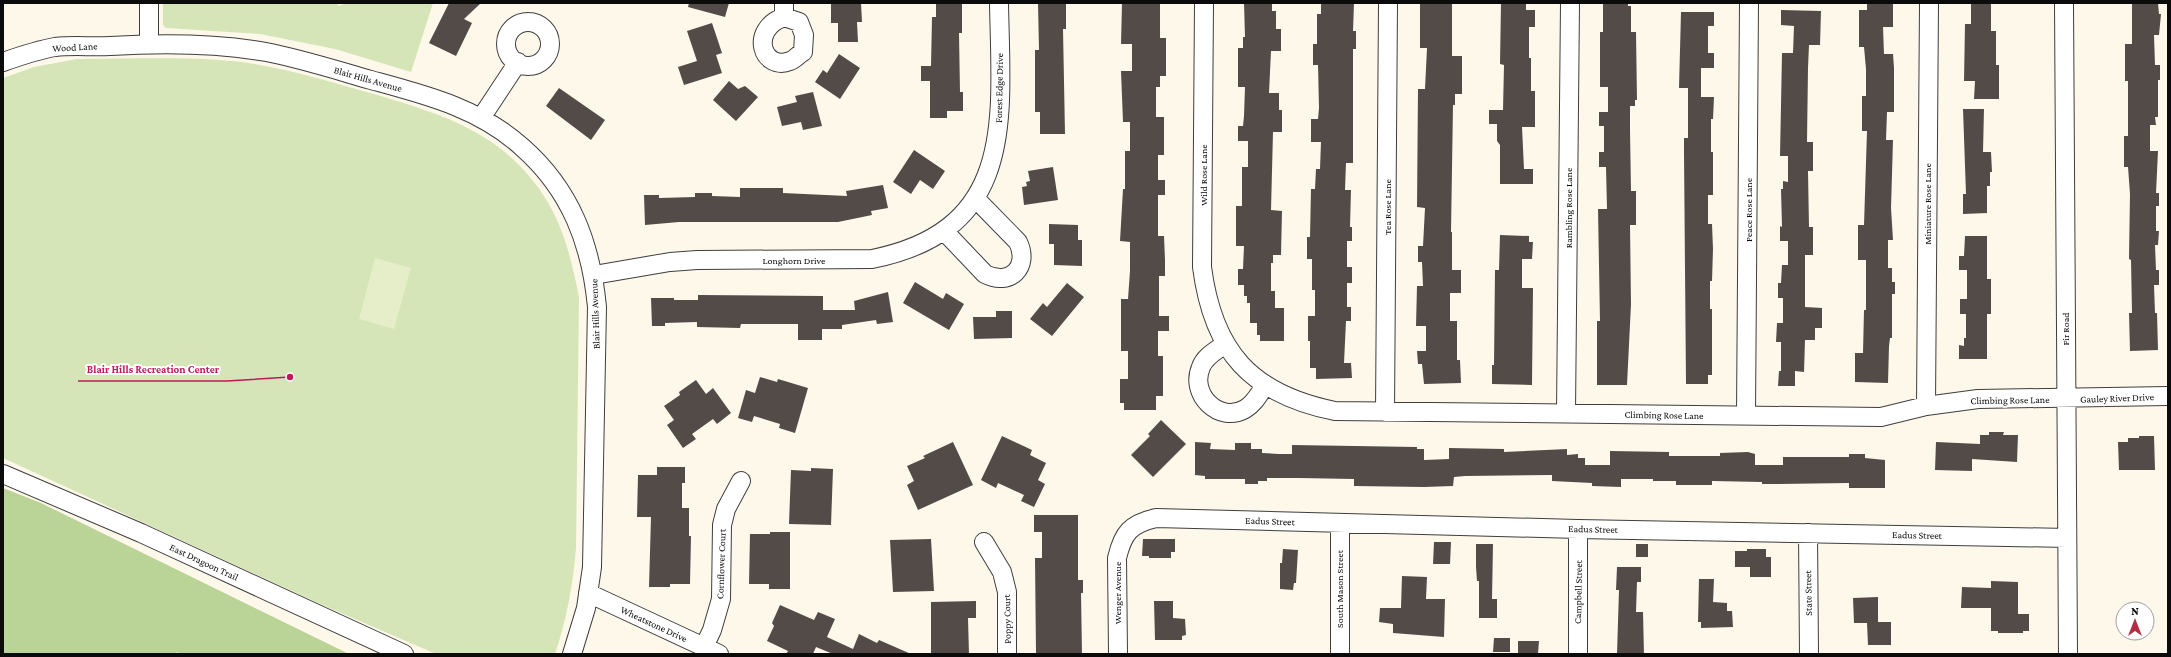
<svg xmlns="http://www.w3.org/2000/svg" width="2171" height="657" font-family="'Crimson Pro',serif">
	<style>
		.green { fill: #d5e5b7 }
		.forest { fill: #bad498 }
		.pitch { fill: #e5edc9 }
		.building { fill: #534b48 }
		.lines { fill: none; stroke-linecap: round; stroke-linejoin: round }
		.minor-casing { stroke: #3e3e3e; stroke-width: 20 }
		.minor { stroke: #fff; stroke-width: 18 }
		.labels { text-anchor: middle; dominant-baseline: central; stroke-width: 4; stroke-linejoin: round; paint-order: stroke }
		.street-label { font-size: 10px; fill: #0b0b0b; stroke: #fff }
		.leader { fill: none; stroke: #c2185b; stroke-width: 1.5 }
		.callout-dot { fill: #c2185b; stroke: #fff; stroke-width: 1.5 }
		.callout-label { font-size: 11px; text-anchor: middle; font-weight: bold; fill: #c2185b; stroke: #fff; stroke-width: 4; stroke-linejoin: round; paint-order: stroke }
	</style>
	<rect width="100%" height="100%" fill="#fef8eb"/>
	<path class="green" d="M163 3H338V6L347 3H433L411 72 335 49 260 34 166 28 163 25Z
		M77 59C124 59 172 57 219 60 271 63 324 80 374 94 409 105 444 114 475 132 499 145 521 164 537 186 562 219 571 257 579 297L576 548C573 584 567 619 555 654H436L318 603 3 458V78L34 67Z"/>
	<path class="forest" d="M3 488 41 503 349 654H179L178 652 174 654H3Z"/>
	<path class="pitch" d="M375 258 411 268 394 329 359 319Z"/>
	<path class="building" d="M449 3H481L464 19 472 23 456 56 429 43Z
		M689 3H729L725 17 688 7Z
		M831 3H861L862 22H857L858 42H838V23H831Z
		M936 3H962V33H959L960 92H963V111H947V118H930V81H921V66H931L932 17H936Z
		M1038 3H1066V29H1063L1065 134H1040V112H1035V50H1039Z
		M1122 3H1160V38H1166V76H1160V87H1156V117H1164V155H1158V180H1165V195H1158V236H1164L1165 260V276H1159V316H1169V331H1158V356H1163V396H1156V410H1124V403H1120V379H1128V351H1121V299H1128L1130 271V242L1120 241 1123 189H1125V151H1130V122H1123L1121 71H1132V44H1121Z
		M1244 3H1272V11H1276V29H1281V51H1271L1269 93H1279V110H1282V132H1273L1271 210 1282 211 1281 255H1273V263H1271V291H1275V308H1284V341H1260V335H1257V323H1250V303H1247V296H1244V285H1238V269H1243L1244 246H1236V206H1242V167H1248V141H1238V126H1243L1244 116 1245 87H1238V48H1243V37H1245Z
		M1321 3H1354L1353 31H1356V49H1353V163H1346L1345 190H1351L1350 227H1352V241H1347V267H1352V283H1347V307H1351V321H1346L1344 363H1351L1352 378 1316 379V368H1310V341H1308V316H1315V290H1312V259H1307V237H1310L1311 189H1315L1316 169H1320L1321 142H1311V119H1318L1319 108 1318 65H1313V44H1317V14H1321Z
		M1420 3H1452V56H1462V94H1455V105H1453L1451 232H1452V270H1461V293H1450V321H1457V360H1460L1461 383 1424 384 1422 364H1418L1417 351H1426V326H1416L1417 286H1423L1422 262H1418V246H1423L1425 208 1417 207 1418 89H1425L1427 48H1420Z
		M1501 3H1526V10H1535V27H1529V58H1531V91H1535V127H1522L1524 169H1533V184H1500V145L1497 141V124H1489V110H1503L1504 65 1500 64Z
		M1603 3H1628V6H1631V32H1636L1637 100H1635V106H1630V130L1631 191H1636V225H1630L1631 304 1627 385H1597V321H1600L1598 209H1607L1606 167H1599V152H1604V126H1599V112H1608V87H1600V32H1603Z
		M1867 3H1893V27H1883L1884 54H1893L1894 68V112H1887L1886 140H1893L1891 208 1893 240H1888V268H1892V282H1895V294H1892V338H1890L1889 346 1888 383 1855 382V353H1863L1864 310H1866V260H1858V225H1864L1867 131H1862V96H1866V69L1864 47H1859V10H1867Z
		M1971 3H1991V31H1996V65H1999V99H1974L1975 81H1964L1965 24H1971Z
		M2132 3H2158L2159 14H2161L2159 35H2154L2155 65H2160V80H2158V117H2155L2156 125H2150V151H2158L2156 193H2159V206H2156V231H2159L2158 245H2155L2156 270H2159V285H2154L2155 313H2157L2158 350 2130 351 2129 313H2132L2131 260 2129 259 2130 194 2128 167H2124V136H2128V81H2125V44H2132Z
		M1781 10 1821 11 1820 45H1809L1808 68 1807 142H1813V171H1808L1809 227H1813V255H1805V307L1822 308V328H1815V340H1805L1804 372 1795 371V386H1778L1779 371H1781V342H1776L1777 323H1783V298H1778V283H1781L1782 265H1788V241H1780V226L1782 227 1781 189H1783V181L1788 182V156H1780L1782 53H1793L1794 26 1781 25Z
		M1681 12H1714V26H1708V53H1714V68H1701V97H1714L1713 119H1711V152H1713V195H1708V224H1712L1713 249 1712 281H1710V309H1712V375H1708V384H1686L1684 153V138H1688V88H1679Z
		M712 23 722 53 716 55 722 73 684 85 678 67 697 61 687 31Z
		M839 54 860 68 840 99 815 82 823 70 827 73Z
		M729 81 738 89 745 86 758 97 736 121 713 100Z
		M559 88 605 120 591 140 546 106Z
		M813 92 822 126 803 130 801 122 782 126 777 107 797 102 795 96Z
		M1963 109H1984L1983 152H1991L1992 172H1990V186H1987V213L1963 214V194H1966Z
		M914 150 945 171 933 189 920 180 911 194 893 182Z
		M1053 167 1058 200 1024 205 1022 187 1027 186 1026 182 1030 181 1028 171Z
		M883 185 888 208 871 211 872 215 838 222H679L645 225 644 195H659V198L695 197V193H712V196L740 197V188H783V193L847 196 846 191Z
		M1049 224 1078 225V240H1082V266L1054 265V244H1049Z
		M1500 235 1529 236V242H1533L1532 259H1522V288H1533L1532 385 1492 384V365H1494L1495 270H1499Z
		M1965 236H1987V279H1991V314H1987V359H1959V345L1964 346V338H1966V314H1960V299H1967V270H1959V256H1964Z
		M915 282 943 299 946 293 964 304 949 330 903 303Z
		M1067 283 1084 297 1052 336 1030 319 1043 303 1047 307Z
		M888 292 893 322 877 324 876 320 842 325V329H822V340H798V324H741L740 328 697 327V322L665 323V326H652L651 298H674V300H698V295L823 296V310H855L854 301Z
		M996 311H1012V338L974 339 973 317H996Z
		M760 377 777 382 778 379 808 388 795 433 779 428 780 424 754 416 752 422 738 418 746 390 755 393Z
		M696 380 706 394 713 388 731 413 717 424 713 419 692 434 696 439 683 448 667 425 674 420 664 406 680 395 679 392Z
		M1161 420 1186 444 1153 477 1131 455 1150 436 1148 434Z
		M1989 432H2004L2003 435H2018L2017 462 1972 459V471L1935 470 1936 442 1980 444V435H1989Z
		M1002 436 1032 450 1030 455 1046 463 1038 480 1045 484 1034 507 1021 501 1024 495 998 483 996 488 981 480Z
		M2139 436H2154L2155 470H2119L2118 442H2128V438H2139Z
		M953 442 973 485 918 510 907 485 914 481 907 466 925 458 923 456Z
		M1195 442 1211 443 1210 449 1235 450V443H1251V449H1262V453L1279 454H1292V445L1417 447V449H1424V460L1449 459V448L1504 449V452L1567 449V455L1578 454V458H1585V465H1610V451L1669 452V456H1720V453L1748 452 1755 454V465H1783V457H1849V454H1865V458L1885 460V488H1849V483L1772 484H1762V482L1712 481V485H1676V481H1653V479H1621V487L1592 486V483L1552 481V475L1465 476 1454 477 1453 486 1424 487 1354 486V479L1299 478H1267V481H1258V484H1245V479H1205V476L1195 475Z
		M657 467H685V483H682V508H689V536H691L690 584H670V587H649L651 517H637L638 475H657Z
		M811 468 833 469 831 525 789 524 791 470 811 471Z
		M1034 515H1078V580H1083V593H1081L1082 654H1036L1035 558H1042V532H1034Z
		M770 532H790V589H769V584H749L750 534H770Z
		M931 539 934 591 893 592 890 540Z
		M1143 539H1175V552H1171V558H1149V556H1142Z
		M1434 542H1451L1450 564H1433Z
		M1476 544H1493L1492 599H1497V618H1479V581H1477L1476 567Z
		M1636 544H1648V557H1636Z
		M1283 549 1298 550 1296 583H1294L1293 590 1280 589V563H1282Z
		M1747 549H1766V557H1771V577H1750V567H1735V551H1747Z
		M1617 567H1641V582H1637L1636 612H1643L1644 654H1617L1619 590H1616Z
		M1402 576 1427 577 1426 599H1445L1444 637 1393 633V624L1379 622 1380 608H1401Z
		M1699 579H1714L1713 602 1727 603V611H1732L1733 627 1701 628V622H1698Z
		M1991 581 2018 582V614H2029V631H2023V633H1998V631H1991V608H1961L1962 587 1991 588Z
		M1878 597V622H1891V645H1868L1867 623H1854L1853 598Z
		M976 601V618H968L969 654H931V602Z
		M1154 601H1173V618L1185 619 1186 635 1182 636V640H1155Z
		M780 605 814 620 818 612 835 619 827 637 853 649 859 634 877 643 879 640 911 654H833L816 647 813 654H786L788 651 767 641 774 626 772 623Z
		M1494 638H1510V652H1493Z
		M1518 641H1539L1538 654H1518Z"/>
	<g class="lines">
		<g class="minor-casing">
			<path id="minor" d="M149 3V43
				M784 3V17C748 30 763 72 790 61 794 60 799 54 803 52L804 35 799 22 784 17
				M1204 3 1202 267C1213 352 1251 394 1335 411L1881 417 1926 406 1978 399 2168 396
				M2064 3 2068 654
				M506 44a22 22 0 1 1 44 0a22 22 0 1 1-44 0Z
				M3 62C20 56 37 50 55 47 73 45 92 47 110 46 161 43 215 43 266 52 302 59 336 70 371 80 426 95 479 108 522 147 571 190 591 244 597 307L592 567 586 608 572 654
				M481 118 518 62
				M944 231 985 274C1010 287 1030 267 1018 242L975 198
				M594 275 670 262 697 260 872 259C1017 230 1001 119 999 3
				M1225 344C1216 351 1205 356 1201 367 1189 394 1219 424 1245 409 1255 403 1259 394 1265 385
				M1926 406 1929 3
				M1385 412 1388 3
				M1566 413 1570 3
				M1746 416 1749 3
				M3 474 141 533 404 654
				M1808 533 1809 654
				M984 542 1002 572 1007 592V654
				M588 593 719 654
				M704 647 712 630 721 599 722 525 726 509 741 481
				M1118 654 1117 558C1123 533 1130 524 1156 518L1578 529 2067 538
				M1340 654V523
				M1578 654V529"/>
		</g>
		<use href="#minor" class="minor"/>
	</g>
	<g class="labels">
		<g class="street-label">
			<text transform="translate(75 47) rotate(-3)">Wood Lane</text>
			<text transform="translate(368 79) rotate(16)">Blair Hills Avenue</text>
			<text transform="translate(999 88) rotate(-89)">Forest Edge Drive</text>
			<text transform="translate(1203 175) rotate(-90)">Wild Rose Lane</text>
			<text transform="translate(1927 204) rotate(-90)">Miniature Rose Lane</text>
			<text transform="translate(1387 207) rotate(-90)">Tea Rose Lane</text>
			<text transform="translate(1568 208) rotate(-90)">Rambling Rose Lane</text>
			<text transform="translate(1748 210) rotate(-90)">Peace Rose Lane</text>
			<text x="794" y="260">Longhorn Drive</text>
			<text transform="translate(595 314) rotate(-92)">Blair Hills Avenue</text>
			<text transform="translate(2065 329) rotate(-90)">Fir Road</text>
			<text transform="translate(2117 398) rotate(-2)">Gauley River Drive</text>
			<text transform="translate(2010 400) rotate(-1)">Climbing Rose Lane</text>
			<text transform="translate(1664 415) rotate(1)">Climbing Rose Lane</text>
			<text transform="translate(1270 521) rotate(2)">Eadus Street</text>
			<text transform="translate(1593 529) rotate(1)">Eadus Street</text>
			<text transform="translate(1917 535) rotate(1)">Eadus Street</text>
			<text transform="translate(204 562) rotate(25)">East Dragoon Trail</text>
			<text transform="translate(721 564) rotate(-88)">Cornflower Court</text>
			<text transform="translate(1339 589) rotate(-90)">South Mason Street</text>
			<text transform="translate(1578 592) rotate(-89)">Campbell Street</text>
			<text transform="translate(1117 593) rotate(-90)">Wenger Avenue</text>
			<text transform="translate(1808 593) rotate(-91)">State Street</text>
			<text transform="translate(1007 619) rotate(-91)">Poppy Court</text>
			<text transform="translate(654 624) rotate(25)">Wheatstone Drive</text>
		</g>
	</g>
	<path class="leader" d="M290 377L227 381H78"/>
	<circle class="callout-dot" cx="290" cy="377" r="4"/>
	<g class="callout-label">
		<text x="153" y="373">Blair Hills Recreation Center</text>
	</g>
	<rect width="2171" height="657" fill="none" stroke="#0b0b0b" stroke-width="8"/>
	<g transform="translate(2135 621)"><circle r="19" fill="#ffffff" stroke="#9d9d9d"/>
	<path d="M0-3L7 15L0 10L-7 15Z" fill="#b12e44"/>
	<text y="-6" font-size="11" font-weight="bold" text-anchor="middle" fill="#0b0b0b">N</text>
	</g>
</svg>
